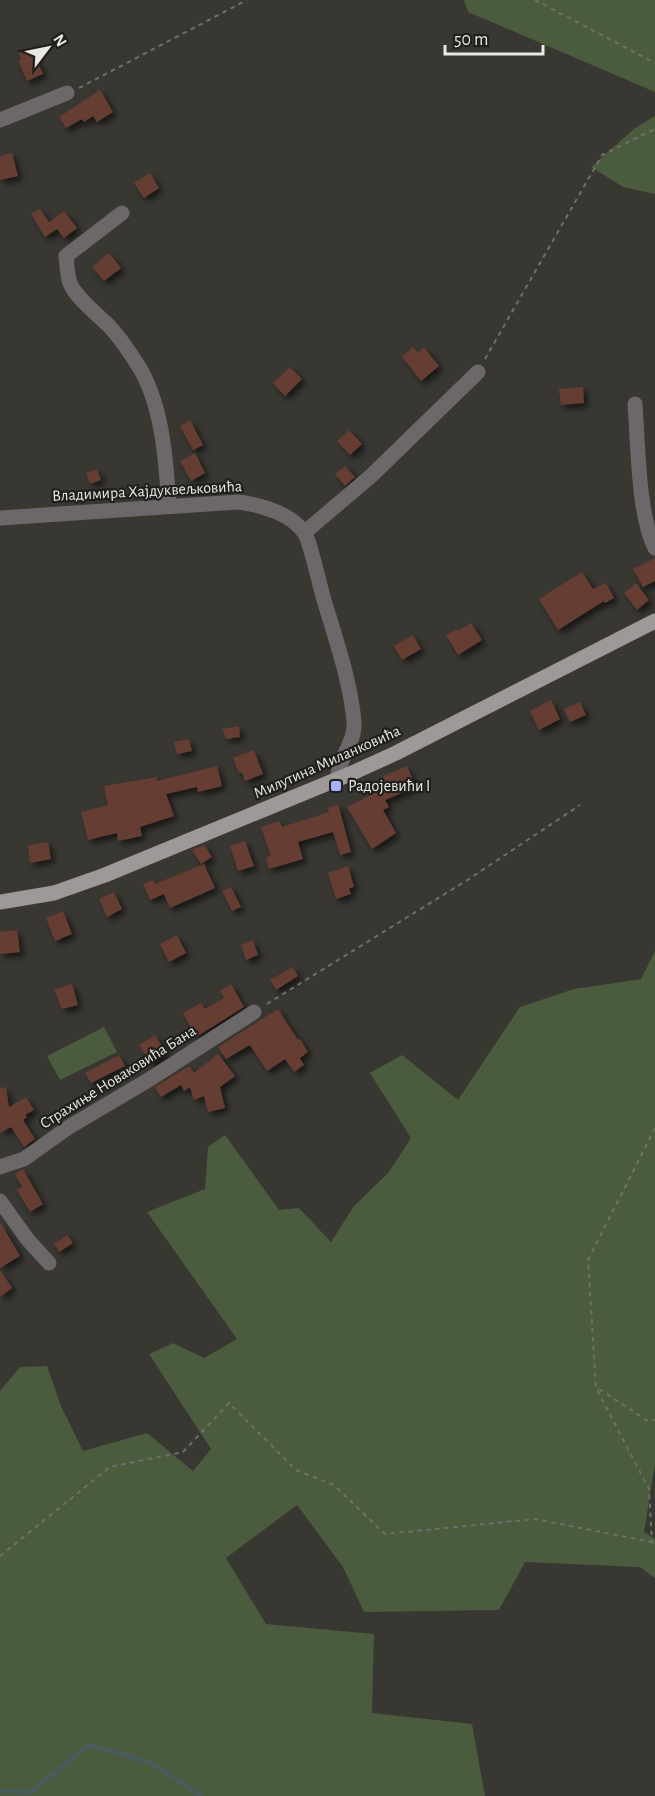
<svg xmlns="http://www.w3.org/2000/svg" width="655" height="1796" font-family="'Alegreya Sans',sans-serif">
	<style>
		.green { fill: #4b5b3d }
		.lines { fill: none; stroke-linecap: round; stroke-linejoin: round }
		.stream { stroke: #485c60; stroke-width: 4 }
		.building { fill: #653d30; filter: url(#shadow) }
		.path { stroke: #706f6b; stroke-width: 2; stroke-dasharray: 4.5 4.5; stroke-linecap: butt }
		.minor { stroke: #6c6869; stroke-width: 15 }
		.major { stroke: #9f9899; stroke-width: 15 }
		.poi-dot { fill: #a9b0fc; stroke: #1f1f1c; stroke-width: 2 }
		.labels { text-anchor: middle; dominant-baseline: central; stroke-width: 4.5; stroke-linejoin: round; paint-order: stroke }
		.street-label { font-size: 16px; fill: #e9e8e5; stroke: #1f1f1c }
		.poi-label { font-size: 16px; fill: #e9e8e5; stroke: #1f1f1c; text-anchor: start }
	</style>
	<defs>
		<filter id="shadow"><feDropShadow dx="4" dy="4" stdDeviation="3" flood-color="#0009"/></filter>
	</defs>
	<rect width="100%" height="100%" fill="#383732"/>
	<path class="green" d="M464 0H655V92L468 12Z
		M655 116V194L623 187 591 167 635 128Z
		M655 951V1464L644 1532 655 1539V1578L640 1567 525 1562 499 1610 364 1612 343 1567 297 1505 226 1558 266 1624 374 1634 372 1713 472 1724 485 1796H0V1391L20 1367 47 1366 61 1406 83 1451 147 1433 193 1471 211 1449 149 1354 173 1343 204 1358 237 1339 147 1212 205 1189 208 1147 225 1135 279 1210 299 1208 331 1242 354 1206 389 1172 411 1138 370 1073 402 1055 458 1100 520 1007 574 989 641 979Z
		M104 1027 117 1052 60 1080 47 1056Z"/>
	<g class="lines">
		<path class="stream" d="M0 1791 31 1792 88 1745 150 1762 201 1796"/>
	</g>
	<path class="building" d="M29 49 31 55 34 54 43 74 27 81 18 60 21 59 19 53Z
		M100 90 113 112 97 122 93 116 84 122 82 119 66 128 59 117Z
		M12 153 18 176 0 180V156Z
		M150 173 159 188 144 198 134 183Z
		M40 209 49 222 64 211 77 228 64 238 57 229 45 237 31 214Z
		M109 253 121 268 104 281 92 267Z
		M413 347 418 352 424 347 439 366 421 381 402 357Z
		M290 367 302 379 285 396 273 383Z
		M583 387 584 403 561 405 559 389Z
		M190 420 203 445 193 450 180 426Z
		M349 430 362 444 350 455 337 441Z
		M195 453 205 473 191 481 180 461Z
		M345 466 355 477 345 486 335 474Z
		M97 469 101 480 90 484 86 473Z
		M655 558V581L643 587 633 569Z
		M582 572 593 589 606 583 614 598 605 603 604 601 558 630 539 599Z
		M636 583 649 600 637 610 624 593Z
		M471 623 482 640 458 655 446 635 457 629 458 631Z
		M413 635 421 649 402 660 394 646Z
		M551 700 560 719 539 730 530 711Z
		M580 702 586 715 570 722 564 709Z
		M239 726 240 737 226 739 222 729Z
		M189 739 192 751 177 754 174 742Z
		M254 750 263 774 245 781 242 772 239 773 233 758Z
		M217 766 222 786 198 792 197 787 166 794 174 816 140 827 142 836 118 841 117 833 88 840 81 812 108 805 104 786 157 777V781Z
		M407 766 416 787 385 800 389 807 383 810 396 833 372 849 347 807 387 787 383 776Z
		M338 804 351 852 340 855 333 832 298 842 303 859 269 869 266 857 271 856 261 827 279 821 282 827 329 812 328 808Z
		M245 841 254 866 238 871 230 846Z
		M48 842 51 859 30 863 28 845Z
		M204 845 212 857 201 864 192 850Z
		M204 864 215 888 170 908 164 894 150 900 143 884 153 880 155 884Z
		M348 866 354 887 349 888 351 894 336 899 328 873Z
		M231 887 241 907 232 911 222 891Z
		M114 892 122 909 107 917 99 899Z
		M63 911 72 934 55 941 46 918Z
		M17 930 20 952 0 954V932Z
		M177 935 186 953 169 962 160 944Z
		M253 940 258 955 246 960 241 945Z
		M293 967 298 976 276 990 270 980Z
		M72 984 78 1005 62 1009 54 990Z
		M231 984 244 1007 196 1037 183 1013 201 1003 205 1009 224 998 220 991Z
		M278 1009 298 1040 300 1039 308 1052 300 1058 304 1065 294 1072 285 1059 267 1071 250 1045 226 1059 218 1047Z
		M155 1035 167 1054 151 1064 139 1045Z
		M218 1054 235 1076 220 1087 225 1108 208 1112 204 1096 194 1100 190 1087 184 1091 181 1085 161 1097 155 1087 189 1066 194 1073Z
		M119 1055 125 1066 91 1083 85 1073Z
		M6 1087 9 1107 26 1097 34 1110 25 1115 27 1117 23 1120 35 1139 24 1147 11 1127 0 1133V1088Z
		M23 1169 43 1204 30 1212 17 1190 22 1187 15 1174Z
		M0 1222 20 1256 0 1268Z
		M67 1235 73 1243 59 1252 54 1244Z
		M0 1270 12 1288 0 1297Z"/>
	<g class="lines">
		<path class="path" d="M535 0 655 63
			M79 88 247 0
			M485 359 602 155 655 129
			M267 1004 469 879 580 805
			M655 1128 588 1260 596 1388 649 1489 652 1542 655 1545
			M599 1389 648 1421 655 1420
			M0 1556 110 1467 183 1452 229 1403 296 1470 334 1485 385 1534 535 1519 652 1542"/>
		<path class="minor" d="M0 120 67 93
			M122 213 66 256C67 264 67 275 70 283 75 297 99 316 110 327 122 340 133 357 142 372 163 411 166 462 169 506
			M635 404C638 443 638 515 655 548
			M0 518 238 502C261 505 296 514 307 538 314 558 318 579 324 600 336 640 350 680 354 721 356 743 337 760 338 778
			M305 532 371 476 478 372
			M0 1167 24 1159 69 1127 150 1079 254 1012
			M0 1201 28 1240 49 1263"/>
		<path class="major" d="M0 902 54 893 105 875 350 774 396 753 655 621"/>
	</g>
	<rect class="poi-dot" x="330" y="780" width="12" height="12" rx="3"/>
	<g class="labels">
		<g class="street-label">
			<text transform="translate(147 491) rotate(-3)">Владимира Хајдуквељковића</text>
			<text transform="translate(327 762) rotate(-24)">Милутина Миланковића</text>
			<text transform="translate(118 1077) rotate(-32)">Страхиње Новаковића Бана</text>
		</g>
		<g class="poi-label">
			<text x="348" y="786">Радојевићи I</text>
		</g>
	</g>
	<g transform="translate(48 48) rotate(58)" stroke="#1f1f1c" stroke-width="4.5" paint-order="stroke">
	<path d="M0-4.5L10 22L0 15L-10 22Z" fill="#e9e8e5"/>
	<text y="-9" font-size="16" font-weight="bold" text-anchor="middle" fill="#e9e8e5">N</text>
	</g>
	<path d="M445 45v9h98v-9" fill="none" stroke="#e9e8e5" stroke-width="3"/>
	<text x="454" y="45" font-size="18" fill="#e9e8e5" stroke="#1f1f1c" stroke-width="4.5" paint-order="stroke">50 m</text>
</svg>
